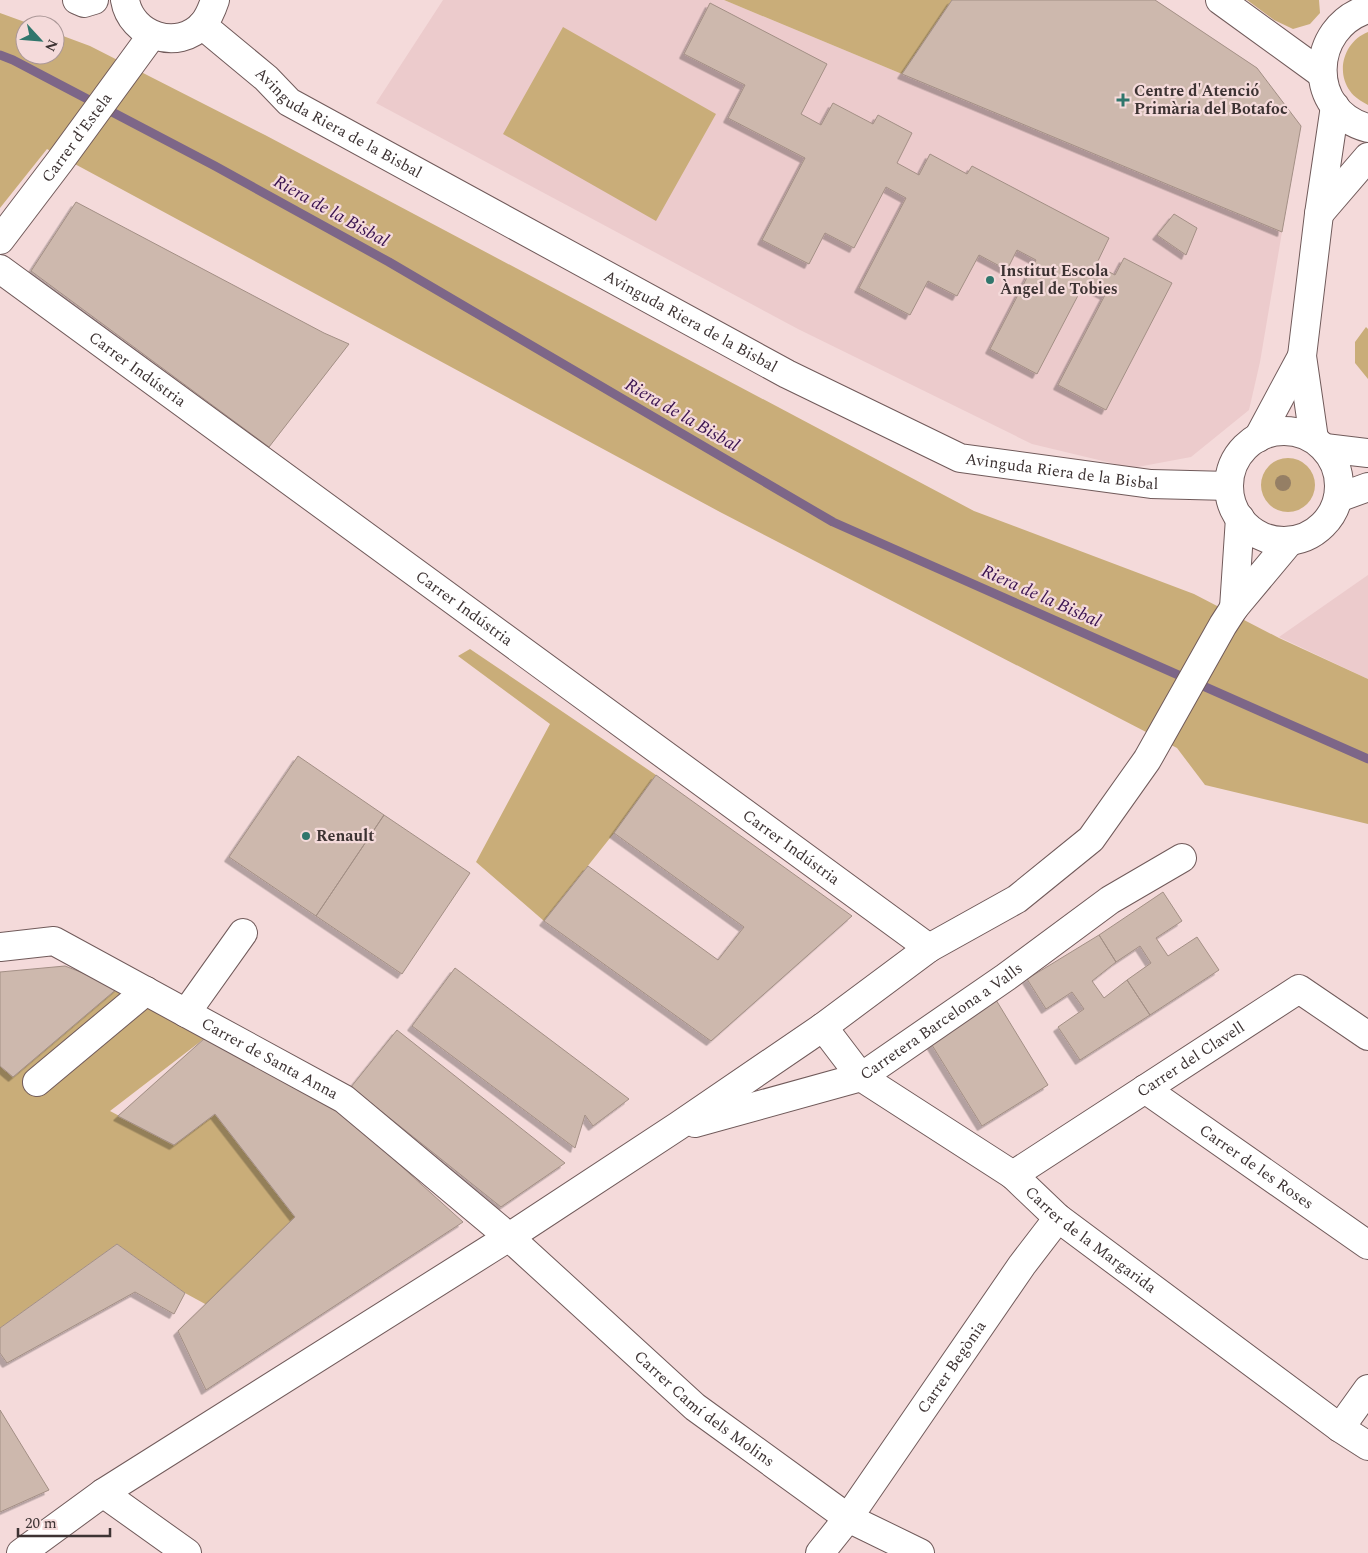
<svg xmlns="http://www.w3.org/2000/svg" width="1368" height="1553" font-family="Spectral,serif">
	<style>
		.built { fill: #eccbcc }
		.green { fill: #c9ad79 }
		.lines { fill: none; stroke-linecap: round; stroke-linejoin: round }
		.stream { stroke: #7d6688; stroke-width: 9 }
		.building { fill: #cdb8ad; stroke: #a38f85; filter: url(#shadow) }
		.minor-casing { stroke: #705a5a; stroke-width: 30 }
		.minor { stroke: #fff; stroke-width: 28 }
		.tree { fill: #957f65 }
		.poi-dot { fill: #30766c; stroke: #f4dada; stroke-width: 2 }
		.labels { text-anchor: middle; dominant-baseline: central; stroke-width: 4.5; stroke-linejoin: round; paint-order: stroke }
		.poi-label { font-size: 16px; font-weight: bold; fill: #3d3333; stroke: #f4dada; text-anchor: start }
		.street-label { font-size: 16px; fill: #3d3333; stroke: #f4dada }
		.water-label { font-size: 18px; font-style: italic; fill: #3a1350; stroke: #f4dada }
	</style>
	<defs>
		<filter id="shadow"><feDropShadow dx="-4.5" dy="4.5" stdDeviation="0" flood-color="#0004"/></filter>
	</defs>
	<rect width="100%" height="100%" fill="#f4dada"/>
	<path class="built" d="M443 0H724L1282 232 1260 362 1249 410 1191 457 1132 468 1032 444 798 329 376 103Z
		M1368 575V679L1279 637Z"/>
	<path class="green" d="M724 0H952L902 74Z
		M1247 0H1319L1320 13 1310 24 1293 29 1274 20Z
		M0 13 33 25H25V55H55V33L90 46 265 135 974 511 1194 594 1279 638 1368 679V824L1205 785 1177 748 720 512 47 149 0 208Z
		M563 27 716 114 656 221 503 134Z
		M1368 32V105C1361 101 1354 97 1350 91 1335 70 1345 41 1368 32Z
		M1366 327 1368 329V379L1355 363V342Z
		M1261 485a27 27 0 1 1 54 0a27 27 0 1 1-54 0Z
		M470 649 656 775 614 833 544 921 476 862 550 724 458 656Z
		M119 987 205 1038 110 1111 174 1145 215 1114 295 1217 207 1305 185 1293 117 1244 0 1328V1066L13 1077Z"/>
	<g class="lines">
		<path class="stream" d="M0 55 13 60 215 166 389 262 833 522 1368 759"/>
	</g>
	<path class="building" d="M952 0H1155L1257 68 1301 126 1282 232 902 74Z
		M710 3 827 64 801 114 821 125 833 103 873 124 878 115 912 133 897 163 919 175 930 154 967 174 972 166 1109 238 1096 265 1115 275 1124 258 1172 283 1106 410 1058 385 1105 295 1084 284 1037 374 990 349 1036 260 1017 250 1007 270 979 255 957 296 928 281 910 315 859 288 906 198 886 187 854 248 825 233 809 264 762 240 805 158 728 118 745 85 684 54Z
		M76 202 324 333 349 344 269 447 31 271Z
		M1174 214 1197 228 1186 255 1157 235Z
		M298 756 384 815 316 916 229 857Z
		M656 775 852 916 711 1041 544 921 588 866 718 960 744 927 614 833Z
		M384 815 470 873 402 974 316 916Z
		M1163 892 1182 921 1156 938 1168 956 1197 937 1219 970 1150 1015 1127 980 1151 963 1140 946 1116 962 1099 935Z
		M1099 935 1116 962 1092 981 1104 998 1127 980 1150 1015 1080 1060 1058 1027 1084 1009 1072 992 1046 1009 1027 979Z
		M65 966 119 987 13 1077 0 1066V972Z
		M455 968 629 1099 593 1126 585 1115 575 1148 412 1026Z
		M993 995 1048 1085 982 1126 927 1037Z
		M397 1030 565 1163 501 1207 351 1087Z
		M205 1038 337 1108 463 1222 206 1390 178 1331 295 1217 215 1114 174 1145 118 1116Z
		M117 1244 185 1293 174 1314 135 1292 7 1363 0 1353V1328Z
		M0 1410 49 1490 0 1512Z"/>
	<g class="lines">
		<g class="minor-casing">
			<g id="minor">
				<path d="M77 0 84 3 94 0"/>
				<path d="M125 0C131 36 178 52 203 24 209 17 212 9 215 0"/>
				<path d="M1220 0 1322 74"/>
				<path d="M1368 9C1309 27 1306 112 1368 128"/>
				<path id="s1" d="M202 25 266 78 289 102 787 374 960 458 1151 484 1229 486"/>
				<path d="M1319 214 1368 157"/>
				<path id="s2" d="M0 240 60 161 152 35"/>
				<path id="s3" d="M0 269 929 948"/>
				<circle cx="1284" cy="486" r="55"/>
				<path d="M1258 438 1302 356"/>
				<path d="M1314 439 1302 356 1319 214 1335 106"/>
				<path d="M1325 448 1368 453"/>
				<path d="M1338 498 1368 487"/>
				<path d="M1234 608 1240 518"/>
				<path id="s4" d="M0 947 54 941 344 1099 509 1237 695 1407 848 1518 920 1553"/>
				<path d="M186 1013 243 933"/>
				<path id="s5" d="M823 1027 861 1077 1013 1175 1058 1218 1340 1428 1368 1446"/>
				<path d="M37 1082 146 991"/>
				<path id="s6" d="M1145 1089 1368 1245"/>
				<path id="s7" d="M695 1123 861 1077 1006 977 1110 900 1182 858"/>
				<path id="s8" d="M1013 1175 1299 989 1368 1036"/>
				<path d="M1340 1428 1368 1389"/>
				<path d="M103 1493 187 1553"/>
				<path d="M21 1553 103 1493 509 1237 678 1126 823 1027 929 948 1017 899 1091 839 1147 760 1223 625 1234 608 1290 541"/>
				<path id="s9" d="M820 1553 848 1518 1022 1265 1058 1218"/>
			</g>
		</g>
		<use href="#minor" class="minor"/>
	</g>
	<circle class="tree" cx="1283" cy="483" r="8"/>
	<g class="poi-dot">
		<path d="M1120.5 92.5h5v5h5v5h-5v5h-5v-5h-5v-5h5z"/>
		<circle cx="990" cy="280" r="5"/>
		<circle cx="306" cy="836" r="5"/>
	</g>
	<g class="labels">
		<g class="poi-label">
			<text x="1134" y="91">Centre d'Atenció<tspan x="1134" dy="18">Primària del Botafoc</tspan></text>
			<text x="1000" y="271">Institut Escola<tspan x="1000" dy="18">Àngel de Tobies</tspan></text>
			<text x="316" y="836">Renault</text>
		</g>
		<g class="street-label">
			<text stroke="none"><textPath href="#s1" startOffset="169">Avinguda Riera de la Bisbal</textPath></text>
			<text stroke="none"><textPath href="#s2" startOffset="128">Carrer d'Estela</textPath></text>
			<text stroke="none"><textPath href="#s1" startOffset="574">Avinguda Riera de la Bisbal</textPath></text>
			<text stroke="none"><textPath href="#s3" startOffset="170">Carrer Indústria</textPath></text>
			<text stroke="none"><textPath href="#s1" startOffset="979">Avinguda Riera de la Bisbal</textPath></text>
			<text stroke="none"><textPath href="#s3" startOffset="575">Carrer Indústria</textPath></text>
			<text stroke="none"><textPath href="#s3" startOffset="980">Carrer Indústria</textPath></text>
			<text stroke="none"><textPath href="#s7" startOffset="270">Carretera Barcelona a Valls</textPath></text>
			<text stroke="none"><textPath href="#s4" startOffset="300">Carrer de Santa Anna</textPath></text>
			<text stroke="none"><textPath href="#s8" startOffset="212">Carrer del Clavell</textPath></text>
			<text stroke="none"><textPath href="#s6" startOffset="136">Carrer de les Roses</textPath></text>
			<text stroke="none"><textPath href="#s5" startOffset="345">Carrer de la Margarida</textPath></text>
			<text stroke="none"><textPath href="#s9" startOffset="228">Carrer Begònia</textPath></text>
			<text stroke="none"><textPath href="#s4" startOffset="860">Carrer Camí dels Molins</textPath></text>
		</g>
		<g class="water-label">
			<text transform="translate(331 211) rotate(29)">Riera de la Bisbal</text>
			<text transform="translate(682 415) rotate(30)">Riera de la Bisbal</text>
			<text transform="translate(1041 596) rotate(24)">Riera de la Bisbal</text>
		</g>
	</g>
	<g transform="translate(40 40) rotate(116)"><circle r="24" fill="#f4dada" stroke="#ab9797"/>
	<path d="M0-4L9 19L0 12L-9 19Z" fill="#30766c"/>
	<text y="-8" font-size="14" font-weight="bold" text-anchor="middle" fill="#3d3333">N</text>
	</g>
	<path d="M18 1528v8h92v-8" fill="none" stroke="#3d3333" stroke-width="2.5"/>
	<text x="25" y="1528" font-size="15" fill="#3d3333" stroke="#f4dada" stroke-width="4" paint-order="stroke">20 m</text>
</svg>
